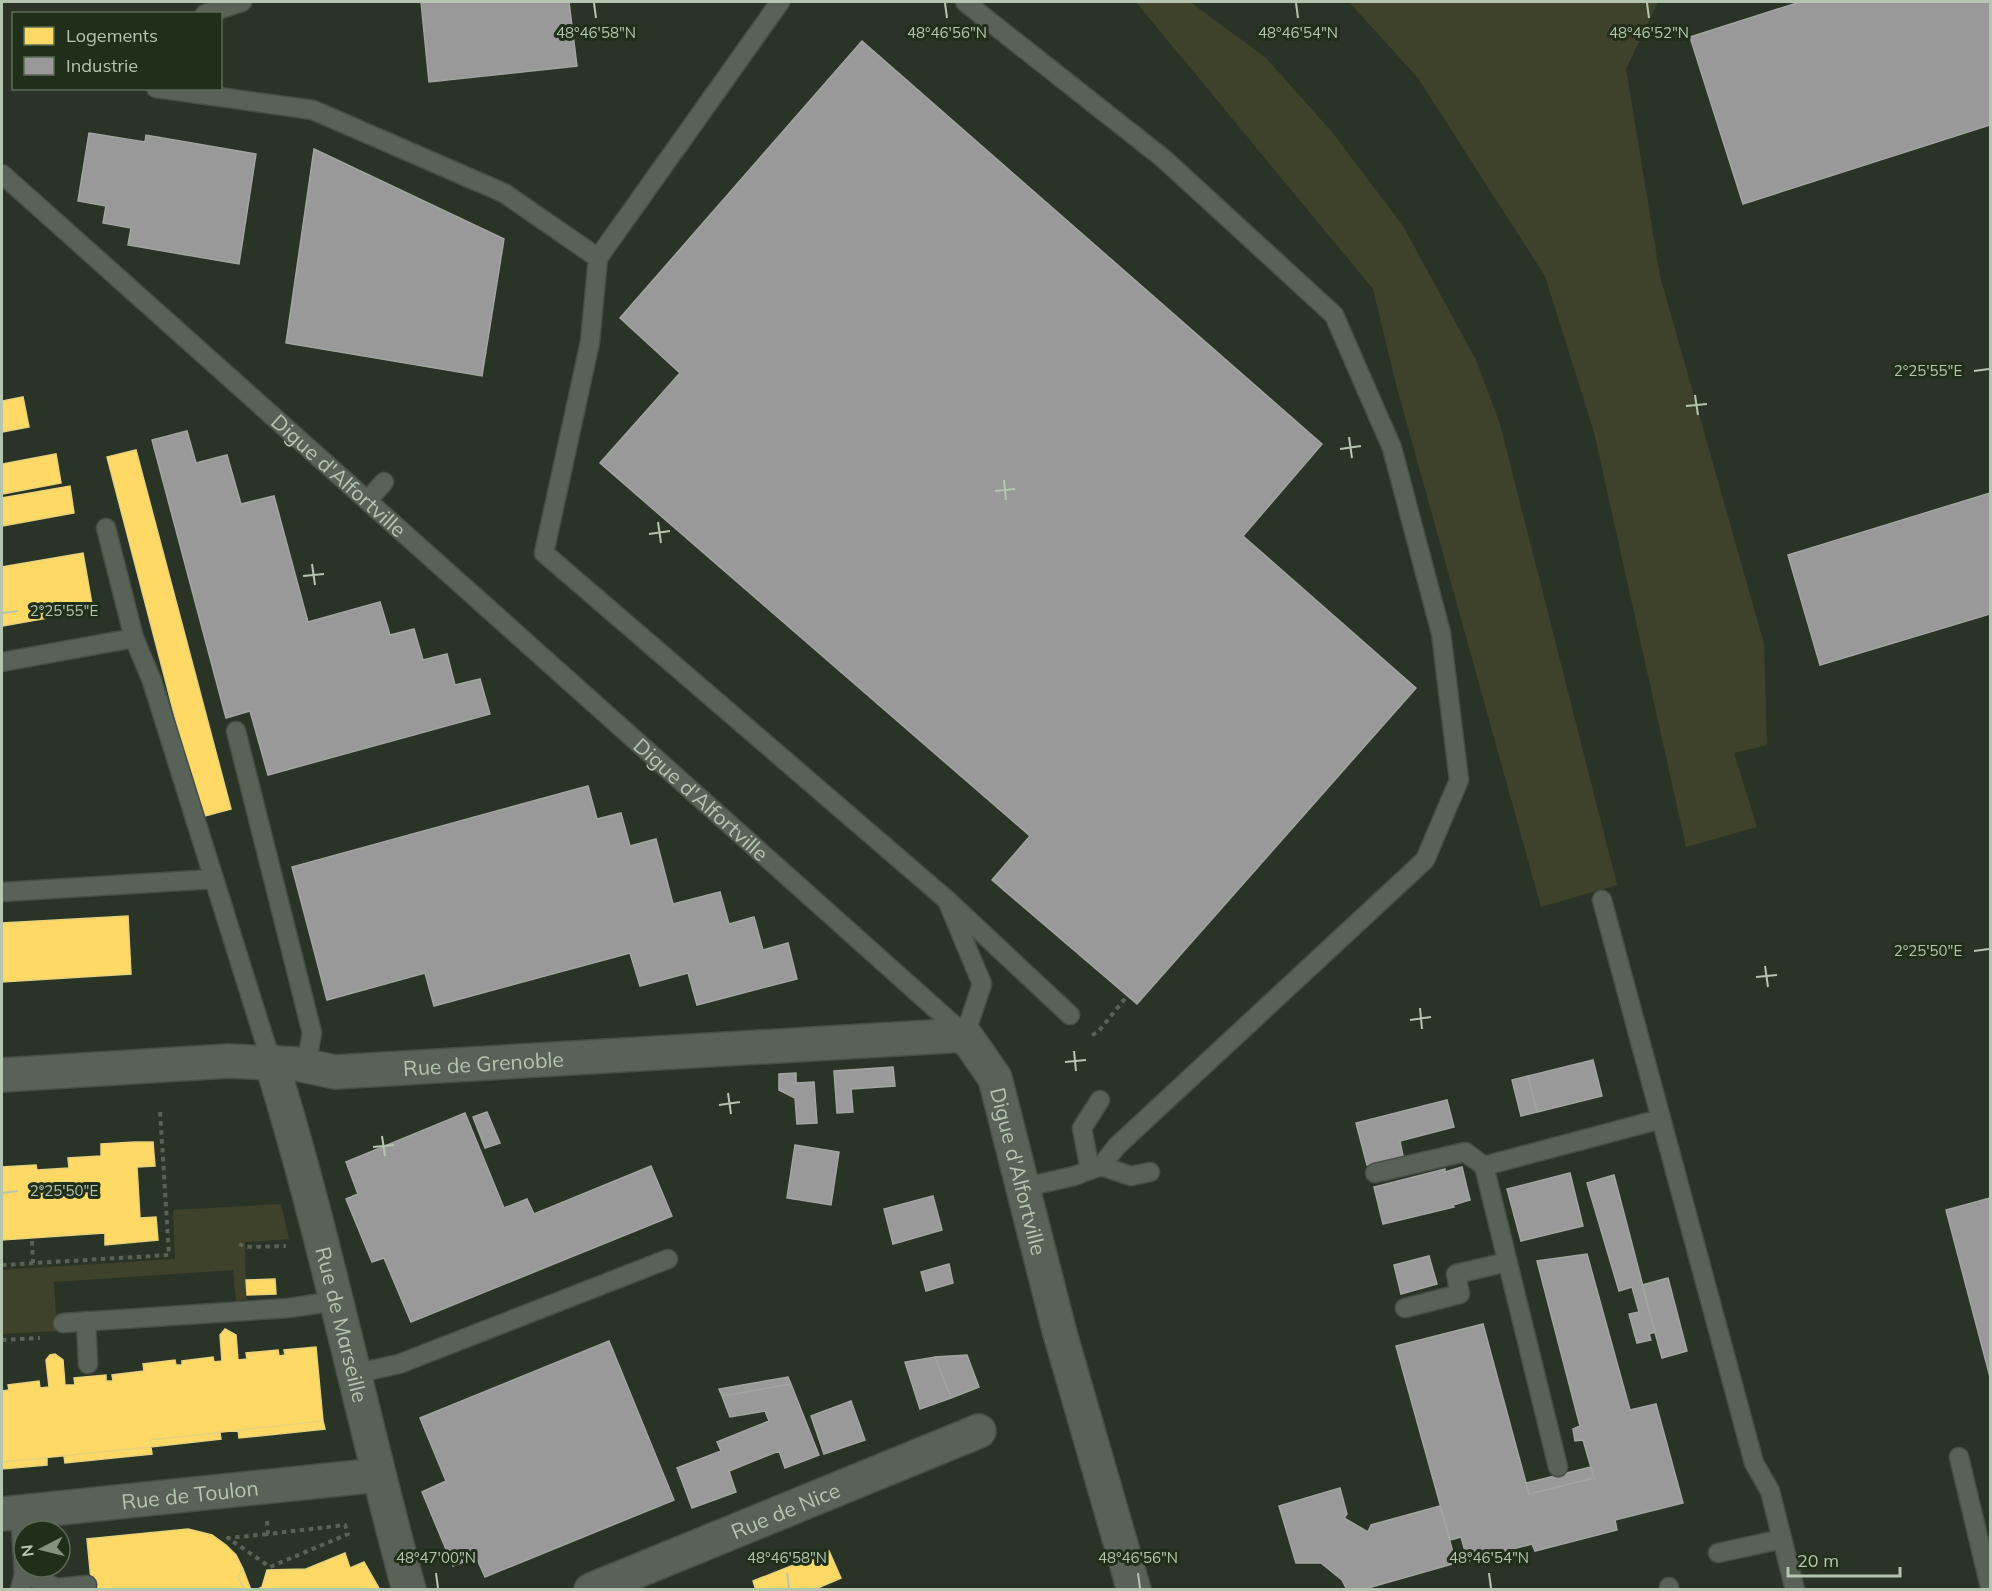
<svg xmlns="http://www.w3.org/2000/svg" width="1992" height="1591" font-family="Mulish,sans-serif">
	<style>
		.green { fill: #3f422a }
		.homes { fill: #ffd966; stroke: #e8d37c; stroke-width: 1.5 }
		.industry { fill: #999; stroke: #a1a6a0; stroke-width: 1.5 }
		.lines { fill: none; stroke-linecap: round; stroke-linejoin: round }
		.lane-casing { stroke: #474f44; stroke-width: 21 }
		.street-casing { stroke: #474f44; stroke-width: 36 }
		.path { stroke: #5a6155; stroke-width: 4; stroke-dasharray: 4.5 4.5; stroke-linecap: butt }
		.lane { stroke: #586256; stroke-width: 18 }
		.street { stroke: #586256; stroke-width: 33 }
		.ticks { fill: none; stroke: #b4c6af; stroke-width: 2 }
		.labels { text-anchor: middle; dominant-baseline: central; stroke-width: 6; stroke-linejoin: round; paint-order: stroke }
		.street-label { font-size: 21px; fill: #b4c6af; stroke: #1f2f19 }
		.ticks-label { font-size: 15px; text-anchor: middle; fill: #b4c6af; stroke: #1f2f19; stroke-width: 6; stroke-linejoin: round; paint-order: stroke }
	</style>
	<rect width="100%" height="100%" fill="#2a3426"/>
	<path class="green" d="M1136 2H1190L1265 57 1332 132 1403 226 1476 360 1500 424 1617 885 1541 907 1397 388 1373 289Z
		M1349 2H1658L1626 69 1660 276 1764 644 1767 745 1734 753 1757 827 1686 847 1594 432 1545 276 1418 78Z
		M281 1204 289 1239 245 1242 246 1299 236 1301 233 1270 54 1282 57 1331 2 1334V1270L175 1259 173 1210Z"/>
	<path class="homes" d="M23 397 29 427 2 432V401Z
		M136 450 231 809 201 817 107 457Z
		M56 454 61 483 2 494V464Z
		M70 486 74 513 2 526V498Z
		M83 553 93 610 2 626V567Z
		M128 916 131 974 2 982V923Z
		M135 1142H153L155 1166 137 1167 140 1218 156 1217 158 1240 105 1245V1233L2 1240V1167L36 1165 37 1170 69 1168 68 1158 101 1156V1144Z
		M275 1279 276 1294 247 1295 246 1280Z
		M225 1329 236 1335 238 1360 247 1359 246 1353 278 1350 279 1356 285 1355 284 1350 316 1347 323 1421 150 1440 151 1447 2 1462V1389V1391L9 1390 8 1385 39 1381 40 1388 49 1387 46 1360 50 1355 55 1354 63 1360 65 1385H75L74 1378 106 1375V1381H113L112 1375 144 1371 143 1364 175 1360 176 1365H182V1361L213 1357 214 1362 222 1361 220 1335Z
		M323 1421 325 1429 239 1438 238 1430Z
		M220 1433 221 1439 151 1447 150 1440Z
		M151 1447 152 1454 65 1463 64 1456Z
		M47 1458V1465L2 1469V1462Z
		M188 1529 212 1535 226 1545 236 1555 243 1569 238 1577 246 1590H92L87 1539Z
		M829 1551 841 1578 813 1590H756L753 1581Z
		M345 1553 350 1568 364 1562 380 1590H256L262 1587 267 1570 306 1569Z
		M243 1569 251 1590 243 1589 238 1577Z"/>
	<path class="industry" d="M421 2H569L577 66 429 82Z
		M1800 2H1990V125L1743 204 1690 37Z
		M862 41 1322 444 1243 536 1416 688 1137 1004 992 880 1030 836 600 463 680 373 620 318Z
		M89 133 145 142 146 135 256 154 239 264 128 245 131 228 103 223 106 206 78 201Z
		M314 149 504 239 482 376 286 343Z
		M187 431 196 463 227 455 241 504 274 496 308 622 380 602 390 635 414 629 423 660 447 654 455 685 480 679 490 714 268 775 250 711 226 718 152 440Z
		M1990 493V614L1820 665 1788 555Z
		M588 786 597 819 621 813 630 846 656 839 673 904 720 892 729 924 754 917 763 950 788 943 797 979 697 1005 688 973 640 986 630 953 434 1006 425 973 327 1000 292 867Z
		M1593 1060 1602 1096 1537 1112 1528 1076Z
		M893 1067 895 1086 851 1089 853 1112 837 1113 834 1071Z
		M796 1073V1083L814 1082 817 1123 797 1124 795 1098 779 1090V1074Z
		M1528 1076 1537 1112 1521 1116 1512 1080Z
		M1447 1100 1454 1127 1400 1141 1403 1156 1367 1165 1356 1123Z
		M487 1112 500 1143 485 1148 473 1117Z
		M465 1113 504 1208 527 1199 534 1214 651 1166 672 1216 411 1322 384 1258 372 1262 346 1199 358 1194 346 1162Z
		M795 1145 839 1152 831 1205 787 1198Z
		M1462 1167 1470 1200 1453 1205 1454 1207 1383 1224 1374 1187 1445 1169V1172Z
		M1570 1173 1583 1226 1521 1241 1507 1189Z
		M1614 1175 1655 1332 1649 1334 1651 1340 1637 1343 1629 1314 1639 1312 1632 1287 1619 1291 1587 1183Z
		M933 1196 942 1230 893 1244 884 1209Z
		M1990 1198V1377L1946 1210Z
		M1587 1254 1630 1410 1656 1404 1683 1503 1615 1520 1617 1530 1535 1551 1532 1544 1468 1561 1461 1537 1450 1540 1396 1346 1483 1324 1529 1494 1594 1478 1583 1440 1575 1441 1573 1429 1580 1426 1537 1261Z
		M1429 1256 1437 1284 1401 1294 1394 1265Z
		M949 1264 953 1283 926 1291 921 1272Z
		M1668 1278 1687 1351 1662 1358 1642 1285Z
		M609 1341 674 1500 485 1577 476 1557 453 1566 422 1492 446 1481 420 1418Z
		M967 1355 979 1387 951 1398 935 1357Z
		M935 1357 951 1398 920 1409 905 1362Z
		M788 1377 791 1384 722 1396 719 1389Z
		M791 1384 819 1455 785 1468 779 1451 729 1471 736 1492 692 1508 677 1468 721 1451 717 1442 769 1421 765 1411 730 1417 722 1396Z
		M851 1401 865 1440 824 1454 811 1416Z
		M1591 1467 1594 1478 1529 1494 1526 1483Z
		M1340 1488 1347 1514 1344 1518 1368 1532 1371 1525 1440 1506 1456 1563 1361 1590H1347L1342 1580 1321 1563H1296L1279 1506Z"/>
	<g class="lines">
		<g class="lane-casing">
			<g id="lane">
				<path d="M780 2 598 258 590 342 544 553 947 900"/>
				<path d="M965 2 1164 159 1334 315 1392 448 1441 633 1459 780 1425 860 1117 1146 1101 1166 1074 1176 1022 1188"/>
				<path d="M205 14 242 2"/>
				<path d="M156 88 313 110 504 193 598 258"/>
				<path id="s1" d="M2 174 965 1035 982 984 947 900 1070 1015"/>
				<path d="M368 500 384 482"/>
				<path d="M106 528 134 638"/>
				<path d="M2 662 134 638 152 681 271 1061"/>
				<path d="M236 731 312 1033 306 1065"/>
				<path d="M2 892 214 879"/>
				<path d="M1602 900 1754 1463 1770 1491 1795 1590"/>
				<path d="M1101 1166 1131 1176 1150 1172"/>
				<path d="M1090 1170 1082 1128 1100 1100"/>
				<path d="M1375 1173 1465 1152 1484 1166"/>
				<path d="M1405 1308 1460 1294 1456 1274 1507 1262"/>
				<path d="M86 1321 88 1364"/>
				<path d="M63 1323 289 1308 336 1301"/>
				<path d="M353 1374 399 1364 668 1259"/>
				<path d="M1959 1457 1990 1587"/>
				<path d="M1558 1467 1484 1166 1661 1119"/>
				<path d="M1718 1553 1782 1539"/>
				<path d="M24 1574 57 1588 87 1585"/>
				<path d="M1669 1587V1590"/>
				<path d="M20 1590 24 1574 20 1512"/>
			</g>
		</g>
		<g class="street-casing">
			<g id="street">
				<path id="s2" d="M271 1061C325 1235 361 1414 409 1590"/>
				<path id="s3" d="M2 1075 228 1061 297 1064 335 1072 965 1035 995 1078 1059 1330 1134 1590"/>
				<path id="s4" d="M2 1514 378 1475"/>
				<path id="s5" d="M591 1590 979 1431"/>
			</g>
		</g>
		<path class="path" d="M1092 1035 1098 1032 1127 996
			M32 1241 33 1263
			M239 1244 246 1247 286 1246
			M2 1265 169 1255 160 1111
			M2 1340 40 1338
			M267 1521 268 1534 345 1525 348 1534 270 1567 228 1538 268 1534"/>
		<use href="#lane" class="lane"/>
		<use href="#street" class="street"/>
	</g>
	<path class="ticks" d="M594 3 596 18M945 3 947 18M1296 3 1298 18M1647 3 1649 18M1974 371 1989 369M1695 395 1698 415M1686 406 1707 404M1349 437 1352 458M1340 449 1361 446M1004 480 1006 500M995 491 1015 489M658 522 661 543M649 534 670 531M312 564 315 585M303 576 324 574M3 613 18 611M1974 951 1989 949M1765 966 1768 987M1756 977 1777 975M1420 1008 1422 1029M1410 1020 1431 1017M1074 1051 1076 1071M1065 1062 1086 1060M728 1093 731 1114M719 1105 740 1102M382 1136 385 1156M373 1147 394 1145M3 1193 18 1191M436 1573 438 1588M787 1573 789 1588M1138 1573 1140 1588M1489 1573 1491 1588"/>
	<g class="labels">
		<g class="street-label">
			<text stroke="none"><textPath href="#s1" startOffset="452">Digue d'Alfortville</textPath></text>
			<text stroke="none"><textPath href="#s1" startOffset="938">Digue d'Alfortville</textPath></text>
			<text stroke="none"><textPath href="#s3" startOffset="483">Rue de Grenoble</textPath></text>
			<text stroke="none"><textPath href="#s3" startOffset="1114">Digue d'Alfortville</textPath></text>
			<text stroke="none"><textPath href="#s2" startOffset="273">Rue de Marseille</textPath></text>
			<text stroke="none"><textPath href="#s4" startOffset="189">Rue de Toulon</textPath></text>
			<text stroke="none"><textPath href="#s5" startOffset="210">Rue de Nice</textPath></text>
		</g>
	</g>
	<g class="ticks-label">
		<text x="596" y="38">48°46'58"N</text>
		<text x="947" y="38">48°46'56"N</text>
		<text x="1298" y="38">48°46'54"N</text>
		<text x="1649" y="38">48°46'52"N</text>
		<text x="1928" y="376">2°25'55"E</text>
		<text x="64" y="616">2°25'55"E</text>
		<text x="1928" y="956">2°25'50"E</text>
		<text x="64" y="1196">2°25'50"E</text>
		<text x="436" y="1563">48°47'00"N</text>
		<text x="787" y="1563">48°46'58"N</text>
		<text x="1138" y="1563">48°46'56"N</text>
		<text x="1489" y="1563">48°46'54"N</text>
	</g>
	<rect width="1992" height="1591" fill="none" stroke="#b4c6af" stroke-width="6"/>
	<rect x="12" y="12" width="210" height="78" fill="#1f2f19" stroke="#5b6b55" stroke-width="1.5"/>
	<rect x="24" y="27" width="30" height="18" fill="#ffd966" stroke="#5b6b55" stroke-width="1.5"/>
	<text x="66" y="42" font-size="18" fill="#b4c6af">Logements</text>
	<rect x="24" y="57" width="30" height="18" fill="#999999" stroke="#5b6b55" stroke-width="1.5"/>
	<text x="66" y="72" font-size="18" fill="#b4c6af">Industrie</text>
	<g transform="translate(42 1549) rotate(263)"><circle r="28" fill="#1f2f19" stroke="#5b6b55" stroke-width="1.5"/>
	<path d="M0-4.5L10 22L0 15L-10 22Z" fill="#84937f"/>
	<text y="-9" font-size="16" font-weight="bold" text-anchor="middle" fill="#b4c6af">N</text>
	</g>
	<path d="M1788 1567v9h112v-9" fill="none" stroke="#b4c6af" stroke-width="3"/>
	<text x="1797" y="1567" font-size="18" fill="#b4c6af" stroke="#1f2f19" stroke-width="4.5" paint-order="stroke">20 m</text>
</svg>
